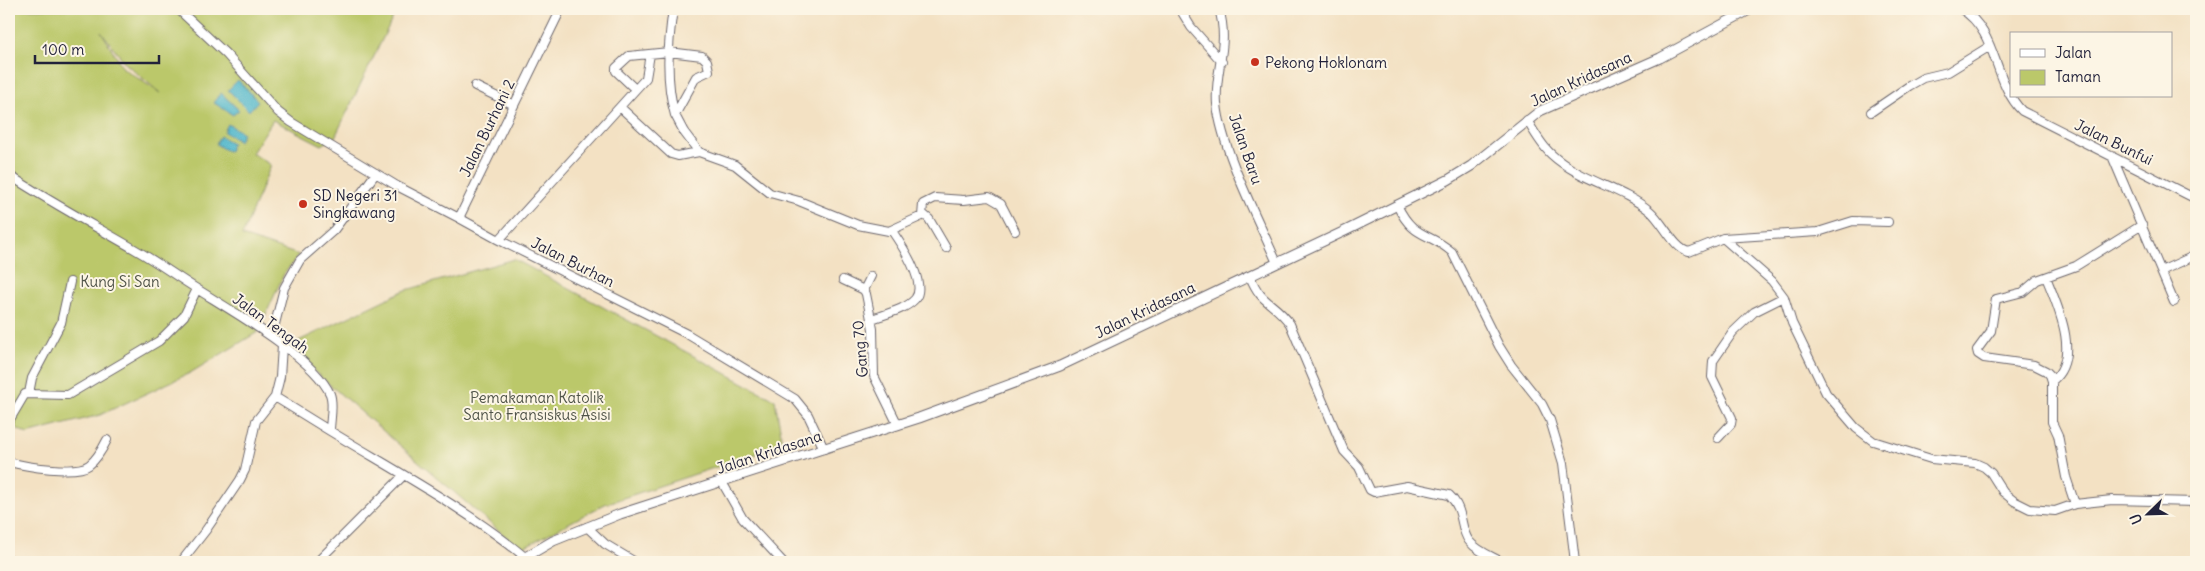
<svg xmlns="http://www.w3.org/2000/svg" width="2205" height="571" font-family="Delius,sans-serif">
	<style>
		.green { fill: #bbc86a; stroke: #6e7552; fill-rule: evenodd }
		.water { fill: #4cb5ca; stroke: #376c82 }
		.lines { fill: none; stroke-linecap: round; stroke-linejoin: round }
		.minor-casing { stroke: #6b656b; stroke-width: 10 }
		.tertiary-casing { stroke: #6b656b; stroke-width: 11 }
		.minor { stroke: #fff; stroke-width: 8 }
		.tertiary { stroke: #fff; stroke-width: 9 }
		.poi-dot { fill: #c8321e; stroke: #fcf5e5; stroke-width: 2 }
		.labels { text-anchor: middle; dominant-baseline: central; stroke-width: 4; stroke-linejoin: round; paint-order: stroke }
		.poi-label { font-size: 15px; fill: #22223b; stroke: #fcf5e5; text-anchor: start }
		.street-label { font-size: 15px; fill: #22223b; stroke: #fcf5e5 }
		.park-label { font-size: 15px; fill: #505449; stroke: #fcf5e5 }
	</style>
	<rect width="100%" height="100%" fill="#fcf5e5"/>
	<filter id="ink" filterUnits="userSpaceOnUse"><feTurbulence type="fractalNoise" baseFrequency=".02" numOctaves="2"/><feDisplacementMap in="SourceGraphic" scale="10" xChannelSelector="R" yChannelSelector="G"/><feConvolveMatrix kernelMatrix="1 2 1 2 8 2 1 2 1" color-interpolation-filters="sRGB"/></filter>
	<filter id="wash" filterUnits="userSpaceOnUse"><feTurbulence type="fractalNoise" baseFrequency=".0096" numOctaves="4" result="noise"/><feDisplacementMap in="SourceGraphic" scale="20" xChannelSelector="R" yChannelSelector="G"/><feGaussianBlur stdDeviation="1.12" result="paint"/><feColorMatrix in="noise" values="0 0 0 0 0 0 0 0 0 0 0 0 0 0 0 0 0 1.4 0 .05"/><feComposite in="paint" operator="in"/></filter>
	<g filter="url(#wash)">
		<rect width="100%" height="100%" fill="#f3e1c3"/>
		<path class="green" d="M9 9H397L335 137 322 145 273 120 252 153 271 165 242 236 299 255 284 274 258 332 190 373 100 415 27 434 9 424ZM101 31 125 63 160 93 123 68Z
			M514 259 775 400 783 445 605 504 520 549 286 347 403 291Z"/>
		<path class="water" d="M238 80 258 101 249 111 228 90Z
			M221 93 239 110 233 115 214 103Z
			M228 124 243 133 239 141 224 132Z
			M220 136 232 143 229 151 225 150 216 144Z"/>
	</g>
	<g filter="url(#ink)">
		<g class="lines">
			<g class="minor-casing">
				<path id="minor" d="M178 9 226 54 278 112 291 122 397 186 459 218
					M673 9C668 43 665 81 675 115
					M1180 9 1191 27 1222 62
					M1219 9C1230 46 1214 71 1217 104 1222 151 1258 219 1277 263
					M1961 9C1998 31 1993 82 2022 111L2196 199
					M650 54 646 78 499 240 687 334 795 399 808 415 824 449
					M475 86 514 105
					M620 107 671 154 678 156 699 152 684 132 675 115 696 77 709 71 707 61 702 56 669 52 629 56 616 68V71L635 89
					M1871 112 1909 86 1923 78 1948 72 1990 46
					M1527 120C1534 132 1541 145 1551 154 1580 181 1621 187 1650 211 1663 222 1674 249 1689 252L1723 238 1772 281 1784 297 1792 323 1826 393 1856 428 1873 441 1931 459 1975 463 1984 467 1991 473 2003 492 2014 501 2030 509 2055 511 2075 504 2112 500 2196 502
					M699 152 735 165 770 193 799 201 858 225 889 231 922 216 923 204 935 198 964 200 989 197 1001 204 1015 231
					M2112 156 2174 302
					M9 175C50 202 93 225 136 250 157 262 176 276 197 289 230 310 315 358 330 394 334 404 330 420 330 431 396 471 465 508 525 557
					M1397 205C1414 240 1428 231 1452 252L1499 346 1511 365 1542 404 1550 420 1563 463 1575 562
					M923 214 929 219 946 248
					M1723 238 1818 232 1853 221 1888 222
					M499 240 459 218 561 9
					M2161 271 2196 255
					M1250 276C1261 305 1275 302 1290 324L1344 451 1359 467 1370 490 1374 492 1407 486 1449 495C1465 510 1459 528 1469 541 1477 551 1491 556 1502 562
					M2046 277C2057 305 2082 357 2052 381
					M843 280 864 290 866 294 873 329 874 376 898 425
					M864 290 871 276
					M872 319C885 314 905 310 915 299 928 284 901 244 892 231
					M272 336 284 288 300 260 334 230 376 173
					M29 393 32 378 61 323 70 282
					M275 397 330 431
					M9 421 25 394 68 395 159 341 184 316 197 289
					M1718 438 1731 424 1732 418 1712 377 1713 361 1733 332 1754 312 1784 297
					M9 462C24 466 76 475 89 465 96 460 103 448 107 440
					M722 482 743 519 783 562
					M2075 504 2066 477 2058 435 2052 422V381L2050 375 2046 371 2034 365 1984 358 1978 354 1977 350 1991 331 1996 299 2023 292 2037 280 2076 266 2142 225
					M587 527 605 544 635 562
					M9 559 10 562
					M181 562 206 530 240 480 245 470 256 421 275 397 280 377 282 346
					M317 562 403 476"/>
			</g>
			<g class="tertiary-casing">
				<path id="tertiary" d="M517 562 553 541 620 514 919 418 1060 366 1347 230 1448 180 1471 166 1540 111 1660 58 1751 9"/>
			</g>
			<use href="#minor" class="minor"/>
			<use href="#tertiary" class="tertiary"/>
		</g>
	</g>
	<g class="poi-dot">
		<circle cx="1255" cy="62" r="5"/>
		<circle cx="303" cy="204" r="5"/>
	</g>
	<g class="labels">
		<g class="poi-label">
			<text x="1265" y="62">Pekong Hoklonam</text>
			<text x="313" y="195">SD Negeri 31<tspan x="313" dy="17">Singkawang</tspan></text>
		</g>
		<g class="street-label">
			<text transform="translate(1581 79) rotate(-25)">Jalan Kridasana</text>
			<text transform="translate(487 128) rotate(-64)">Jalan Burhani 2</text>
			<text transform="translate(2114 142) rotate(26)">Jalan Bunfui</text>
			<text transform="translate(1246 149) rotate(71)">Jalan Baru</text>
			<text transform="translate(573 262) rotate(27)">Jalan Burhan</text>
			<text transform="translate(1145 310) rotate(-26)">Jalan Kridasana</text>
			<text transform="translate(271 323) rotate(36)">Jalan Tengah</text>
			<text transform="translate(860 349) rotate(-95)">Gang 70</text>
			<text transform="translate(769 452) rotate(-18)">Jalan Kridasana</text>
		</g>
		<g class="park-label">
			<text x="120" y="281">Kung Si San</text>
			<text x="537" y="397">Pemakaman Katolik<tspan x="537" dy="17">Santo Fransiskus Asisi</tspan></text>
		</g>
	</g>
	<rect width="2205" height="571" fill="none" stroke="#fcf5e5" stroke-width="30"/>
	<rect x="2010" y="32" width="162" height="65" fill="#fcf5e5" stroke="#a5a1a1"/>
	<rect x="2020" y="49" width="25" height="8" fill="#ffffff" stroke="#a5a1a1"/>
	<text x="2055" y="58" font-size="15" fill="#22223b">Jalan</text>
	<rect x="2020" y="70" width="25" height="15" fill="#bbc86a" stroke="#a5a1a1"/>
	<text x="2055" y="82" font-size="15" fill="#22223b">Taman</text>
	<g transform="translate(2148 514) rotate(247)" stroke="#fcf5e5" stroke-width="4" paint-order="stroke">
	<path d="M0-4L9 19L0 12L-9 19Z" fill="#22223b"/>
	<text y="-8" font-size="14" font-weight="bold" text-anchor="middle" fill="#22223b">U</text>
	</g>
	<path d="M35 55v8h124v-8" fill="none" stroke="#22223b" stroke-width="2.5"/>
	<text x="42" y="55" font-size="15" fill="#22223b" stroke="#fcf5e5" stroke-width="4" paint-order="stroke">100 m</text>
</svg>
